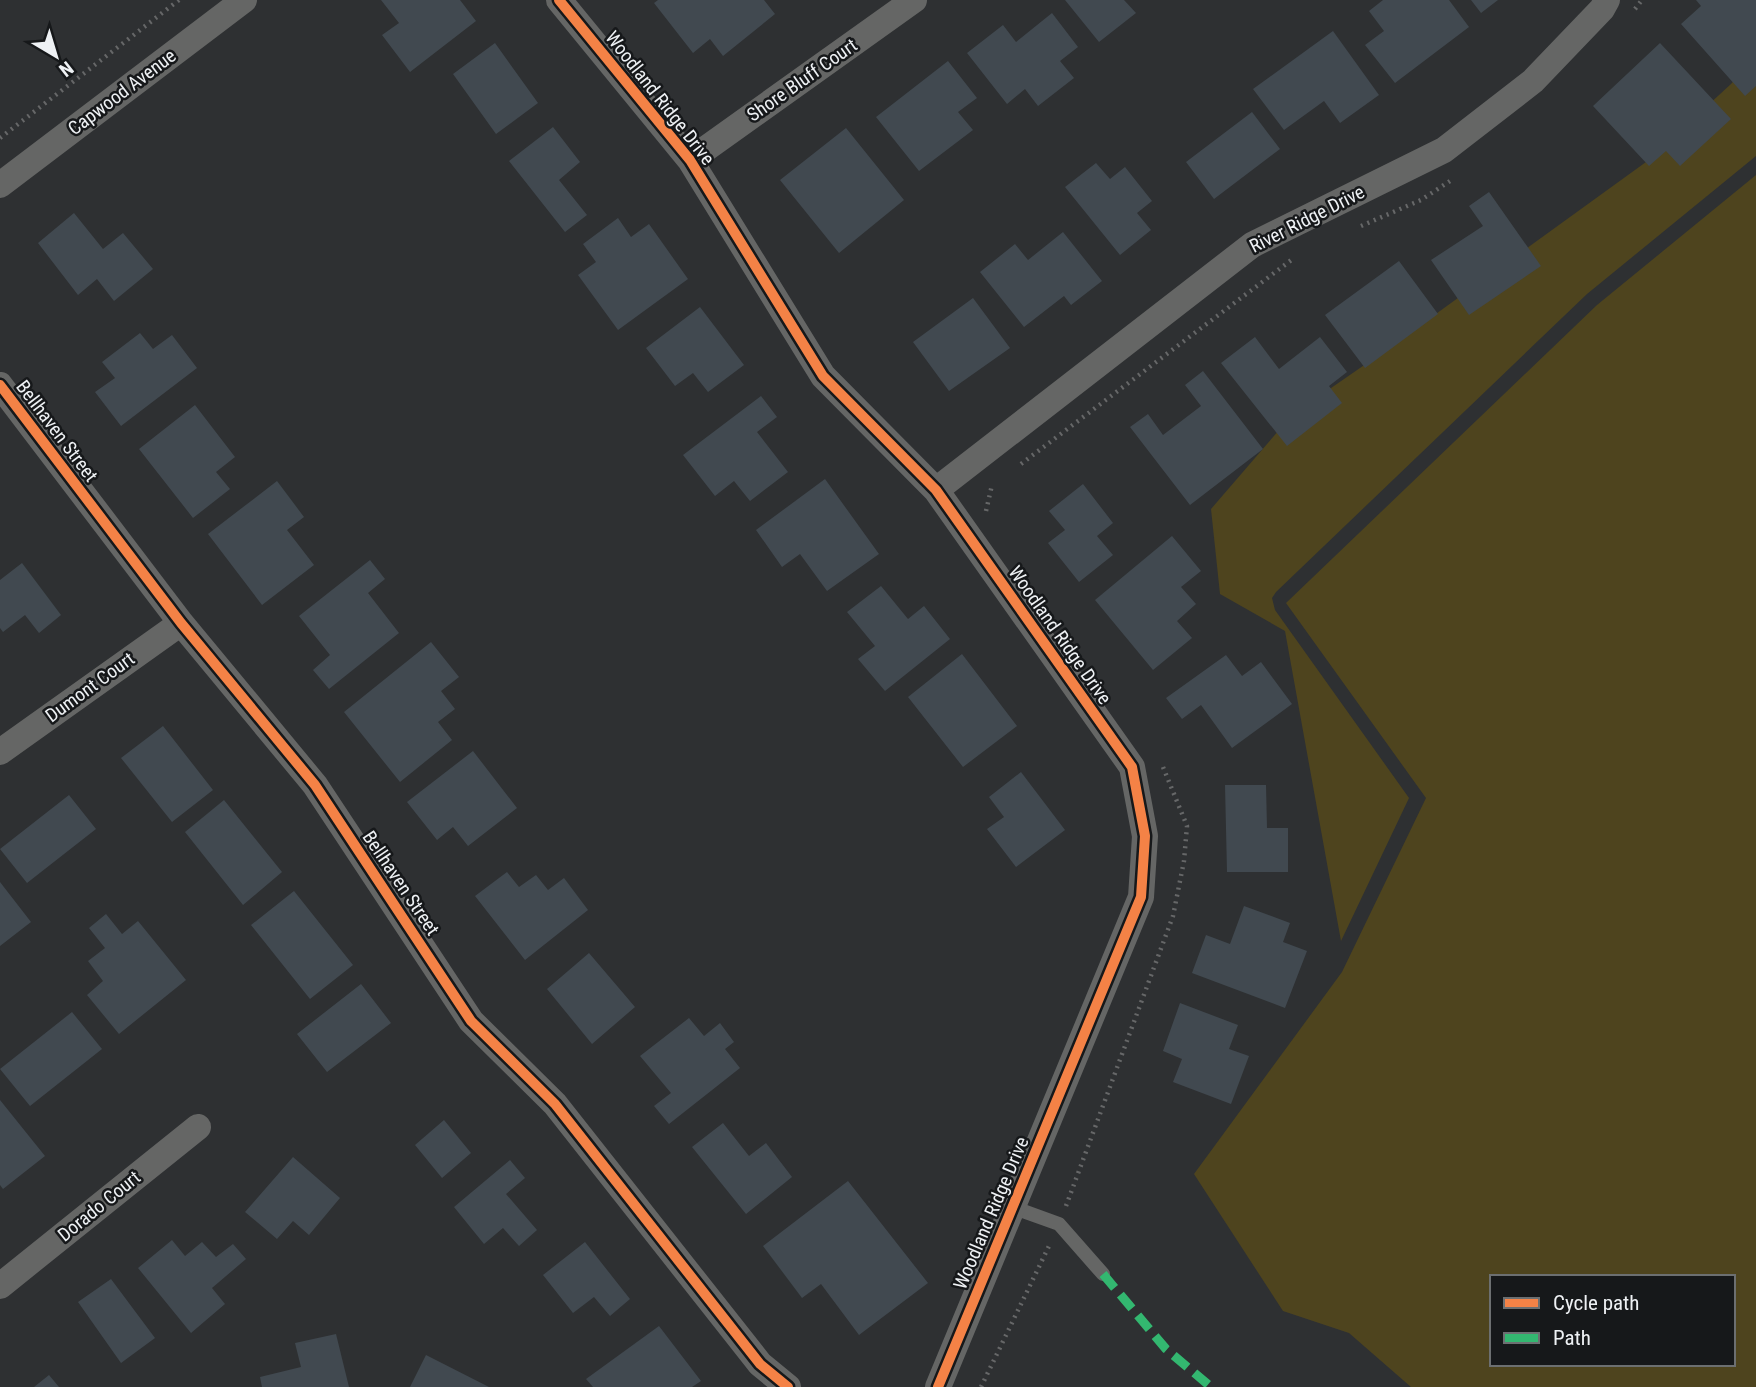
<svg xmlns="http://www.w3.org/2000/svg" width="1756" height="1387" font-family="'Roboto Condensed',sans-serif">
	<style>
		.green { fill: #4e441e; fill-rule: evenodd }
		.building { fill: #414950 }
		.lines { fill: none; stroke-linecap: round; stroke-linejoin: round }
		.path { stroke: #666768; stroke-width: 4.5; stroke-dasharray: 2 5; stroke-linecap: butt }
		.service { stroke: #656665; stroke-width: 14 }
		.minor { stroke: #656665; stroke-width: 26 }
		.quiet { stroke: #33b770; stroke-width: 9; stroke-dasharray: 18 9; stroke-linecap: butt }
		.cycleway-casing { stroke: #16181a; stroke-width: 15 }
		.cycleway { stroke: #f48246; stroke-width: 10 }
		.labels { text-anchor: middle; dominant-baseline: central; stroke-width: 5; stroke-linejoin: round; paint-order: stroke }
		.street-label { font-size: 19px; fill: #eef1f4; stroke: #16181a }
	</style>
	<rect width="100%" height="100%" fill="#2e3032"/>
	<path class="green" d="M1756 56V156L1587 294 1276 592 1272 598 1275 610 1409 798 1341 941 1285 631 1220 594 1211 509 1292 415 1386 350 1646 162 1731 84Z
		M1756 175V1387H1411L1349 1333 1283 1311 1194 1174 1342 972 1426 798 1286 603 1597 305ZM1492 1277H1733V1364H1492Z"/>
	<path class="building" d="M381 0H460L476 21 410 72 382 35 399 23Z
		M658 0H764L775 14 723 56 710 39 693 53 654 3Z
		M1065 0H1124L1136 13 1099 42Z
		M1383 0H1449L1469 27 1395 83 1365 45 1384 31 1369 11Z
		M1471 0H1498L1481 13Z
		M1696 0H1756V86L1745 96 1681 24 1701 6Z
		M1052 13 1078 47 1060 61 1074 78 1038 106 1025 89 1007 104 967 53 1003 25 1016 42Z
		M1333 31 1379 95 1340 123 1324 101 1284 130 1253 89Z
		M495 43 538 103 496 134 453 74Z
		M1660 43 1731 119 1680 166 1666 151 1649 166 1593 106Z
		M948 61 977 98 958 112 973 130 919 171 876 117Z
		M1252 112 1280 149 1214 199 1186 162Z
		M553 127 580 162 559 180 587 215 565 232 509 161Z
		M846 128 904 200 839 253 780 180Z
		M1096 163 1110 179 1125 167 1152 201 1137 213 1151 230 1120 255 1065 187Z
		M1489 192 1541 266 1469 315 1431 260 1483 226 1469 206Z
		M74 213 103 249 123 233 153 269 114 301 97 279 78 295 38 243Z
		M618 218 631 237 649 224 688 279 618 330 578 275 596 262 583 244Z
		M1063 232 1102 281 1071 305 1064 296 1024 327 980 272 1015 244 1028 260Z
		M1399 261 1438 314 1365 368 1325 315Z
		M973 298 1010 348 949 391 913 342Z
		M700 307 744 365 708 392 693 373 675 386 646 348Z
		M140 333 153 349 172 335 197 368 121 426 95 392 115 378 102 362Z
		M1255 337 1279 369 1320 337 1347 372 1329 386 1342 403 1287 446 1221 363Z
		M1203 371 1263 449 1190 505 1130 427 1148 414 1163 435 1201 406 1185 385Z
		M761 396 777 417 757 432 788 472 750 501 734 481 715 496 683 455Z
		M195 405 235 457 216 472 230 489 193 518 139 449Z
		M825 479 879 554 827 591 800 554 782 567 756 530Z
		M277 481 304 517 287 530 314 565 262 605 208 534Z
		M1083 484 1113 523 1097 536 1113 555 1079 582 1048 543 1065 530 1049 511Z
		M1172 536 1201 571 1181 587 1196 604 1177 621 1192 638 1153 670 1095 600Z
		M370 560 385 579 368 593 399 633 329 689 313 670 330 655 299 616Z
		M22 563 61 615 39 633 25 615 3 632 0 628V580Z
		M881 586 908 619 924 606 950 639 885 691 858 659 875 646 847 612Z
		M431 642 459 677 441 691 455 709 438 722 452 740 400 782 344 712Z
		M962 654 1017 726 963 767 908 697Z
		M1226 655 1242 676 1261 662 1292 704 1232 748 1201 705 1182 719 1166 698Z
		M163 726 213 790 172 822 121 758Z
		M473 751 517 808 468 846 453 827 437 840 407 802Z
		M1021 772 1065 830 1016 867 987 829 1004 817 989 797Z
		M1225 785H1266L1267 828H1288V872H1227Z
		M69 795 96 829 27 883 0 849Z
		M224 800 282 872 243 905 185 832Z
		M507 872 519 887 536 875 548 890 564 878 588 910 525 960 475 896Z
		M0 882 31 922 0 946Z
		M294 891 353 965 310 999 251 925Z
		M1244 906 1290 923 1283 942 1307 951 1285 1008 1192 973 1206 935 1230 944Z
		M106 914 122 934 138 921 186 980 119 1034 87 995 103 981 88 961 105 948 89 928Z
		M589 953 635 1007 592 1044 547 989Z
		M361 984 391 1023 327 1072 297 1034Z
		M1180 1003 1238 1025 1229 1049 1249 1056 1231 1104 1173 1082 1182 1059 1163 1051Z
		M72 1012 102 1049 30 1106 0 1069Z
		M689 1018 704 1036 720 1023 734 1042 725 1049 740 1068 669 1124 654 1106 671 1093 640 1056Z
		M0 1100 45 1156 3 1189 0 1185Z
		M444 1120 471 1153 442 1178 415 1145Z
		M723 1123 749 1156 766 1143 792 1177 746 1214 692 1147Z
		M293 1157 340 1198 309 1235 293 1221 277 1239 245 1212Z
		M510 1160 525 1178 506 1194 537 1230 519 1246 503 1228 484 1244 454 1207Z
		M848 1181 928 1283 859 1335 821 1284 802 1298 763 1246Z
		M172 1240 185 1256 202 1242 216 1257 233 1244 246 1259 212 1288 225 1304 191 1333 138 1268Z
		M585 1242 630 1299 610 1316 594 1297 573 1313 543 1275Z
		M111 1279 155 1338 121 1363 78 1302Z
		M659 1326 701 1381 692 1387H593L586 1379Z
		M336 1334 349 1387H262L260 1377 301 1367 295 1343Z
		M426 1355 489 1387H410Z
		M49 1375 59 1387H34Z"/>
	<g class="lines">
		<path class="path" d="M1635 9 1642 0
			M0 138 179 0
			M1361 226 1421 200 1450 181
			M1021 464 1294 258
			M986 511 992 485
			M1066 1206 1173 916 1184 861 1187 826 1163 767
			M981 1387 1049 1246"/>
		<path class="service" d="M1012 1207 1059 1224 1103 1274"/>
		<path class="minor" d="M559 0 690 160 823 376 936 490 1132 767 1145 836 1141 897 938 1387
			M690 160 914 0
			M0 185 244 0
			M0 385 181 623 315 785 471 1021 555 1104 760 1364 788 1387
			M936 490 1252 245 1444 150 1533 81 1602 9 1607 0
			M0 752 181 623
			M0 1286 198 1127"/>
		<path class="quiet" d="M1103 1274 1166 1349 1211 1387"/>
		<g class="cycleway-casing">
			<path id="cycleway" d="M559 0 690 160 823 376 936 490 1132 767 1145 836 1141 897 938 1387
				M0 385 181 623 315 785 471 1021 555 1104 760 1364 788 1387"/>
		</g>
		<use href="#cycleway" class="cycleway"/>
	</g>
	<g class="labels">
		<g class="street-label">
			<text transform="translate(802 80) rotate(-35)">Shore Bluff Court</text>
			<text transform="translate(122 92) rotate(-37)">Capwood Avenue</text>
			<text transform="translate(660 98) rotate(52)">Woodland Ridge Drive</text>
			<text transform="translate(1307 219) rotate(-27)">River Ridge Drive</text>
			<text transform="translate(57 431) rotate(53)">Bellhaven Street</text>
			<text transform="translate(1060 635) rotate(55)">Woodland Ridge Drive</text>
			<text transform="translate(90 687) rotate(-36)">Dumont Court</text>
			<text transform="translate(401 883) rotate(56)">Bellhaven Street</text>
			<text transform="translate(99 1206) rotate(-39)">Dorado Court</text>
			<text transform="translate(991 1213) rotate(-67)">Woodland Ridge Drive</text>
		</g>
	</g>
	<rect x="1490" y="1275" width="245" height="91" fill="#16181a" stroke="#6c6f71" stroke-width="2"/>
	<rect x="1504" y="1298" width="35" height="10" fill="#f48246" stroke="#6c6f71" stroke-width="2"/>
	<text x="1553" y="1310" font-size="21" fill="#eef1f4">Cycle path</text>
	<rect x="1504" y="1333" width="35" height="10" fill="#33b770" stroke="#6c6f71" stroke-width="2"/>
	<text x="1553" y="1345" font-size="21" fill="#eef1f4">Path</text>
	<g transform="translate(56 56) rotate(142)" stroke="#16181a" stroke-width="5" paint-order="stroke">
	<path d="M0-5L12 26L0 18L-12 26Z" fill="#eef1f4"/>
	<text y="-10" font-size="19" font-weight="bold" text-anchor="middle" fill="#eef1f4">N</text>
	</g>
</svg>
